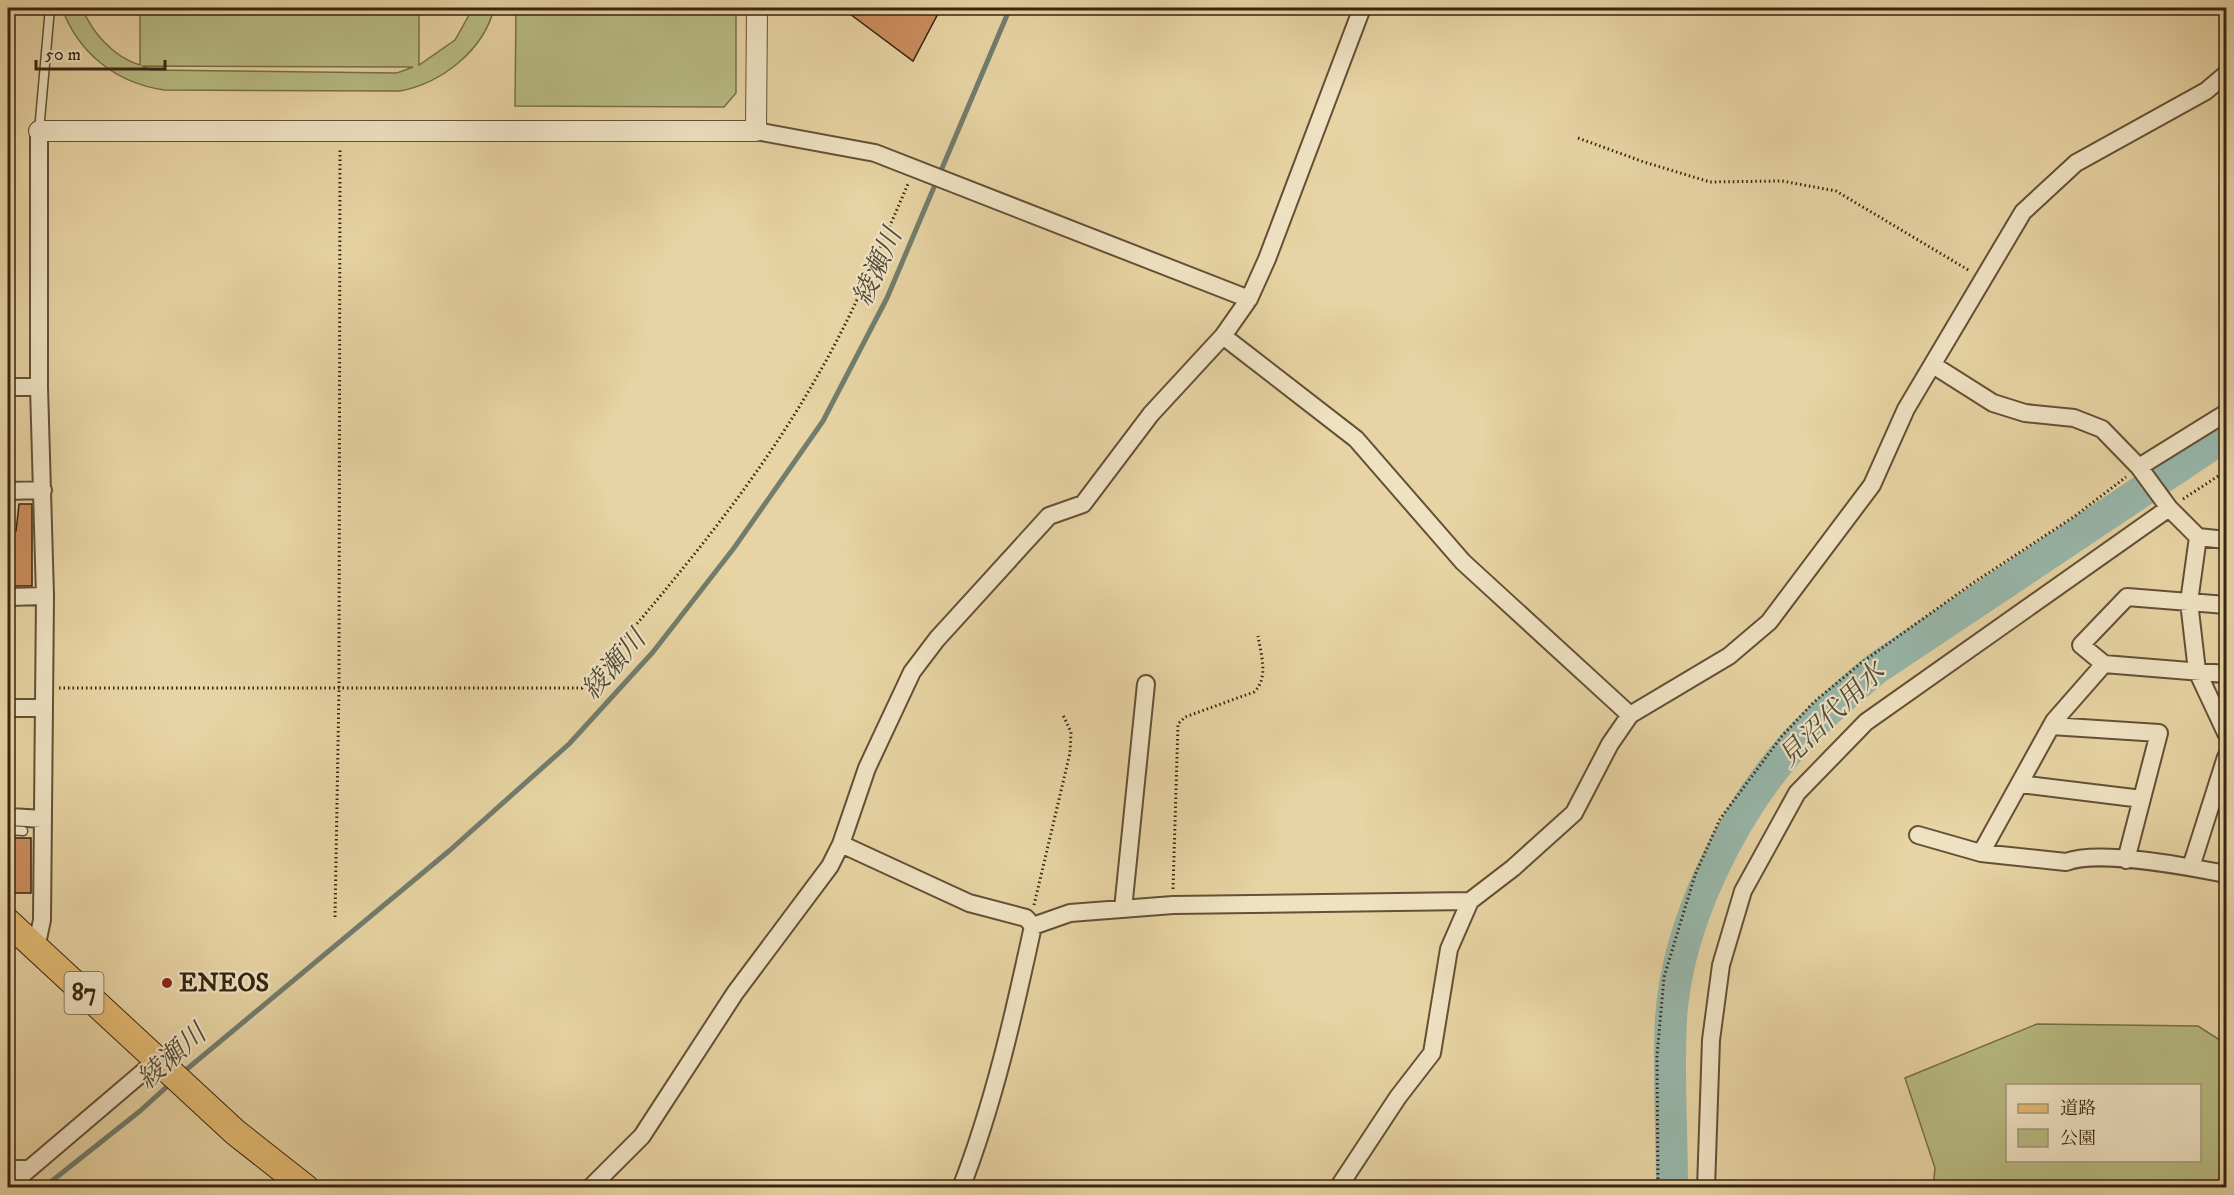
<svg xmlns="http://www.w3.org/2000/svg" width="2234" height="1195" font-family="'IM FELL DW Pica','Noto Serif JP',serif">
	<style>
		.green { fill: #b8bb83; stroke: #78704a; stroke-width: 1.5; fill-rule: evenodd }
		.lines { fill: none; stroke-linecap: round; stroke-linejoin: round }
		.stream { stroke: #717d6d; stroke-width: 5 }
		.river { stroke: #97b7ab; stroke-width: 32 }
		.building { fill: #ca8d5e; stroke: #382511; stroke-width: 1.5 }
		.service-casing { stroke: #645036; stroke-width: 11 }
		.minor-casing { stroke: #645036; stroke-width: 20 }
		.tertiary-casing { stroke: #645036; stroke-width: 22 }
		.primary-casing { stroke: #382511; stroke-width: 28 }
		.path { stroke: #382511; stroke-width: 3; stroke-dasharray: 1.5 3; stroke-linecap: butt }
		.service { stroke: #efe2c3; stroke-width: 8 }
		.minor { stroke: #efe2c3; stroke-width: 16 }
		.tertiary { stroke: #efe2c3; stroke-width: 20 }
		.primary { stroke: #e4ba72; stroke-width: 26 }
		.poi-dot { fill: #8f2418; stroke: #efe2c3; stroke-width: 2 }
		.labels { text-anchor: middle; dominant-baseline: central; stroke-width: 4.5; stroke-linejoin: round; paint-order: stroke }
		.shield { fill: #efe2c3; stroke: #6f5e46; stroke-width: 1.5 }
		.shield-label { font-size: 24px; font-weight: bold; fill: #382511 }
		.poi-label { font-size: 26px; font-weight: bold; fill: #382511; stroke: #efe2c3; text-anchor: start }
		.water-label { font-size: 27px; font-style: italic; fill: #504a38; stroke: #efe2c3 }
	</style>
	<rect width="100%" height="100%" fill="#e7d3a3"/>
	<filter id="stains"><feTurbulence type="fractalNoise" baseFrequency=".00333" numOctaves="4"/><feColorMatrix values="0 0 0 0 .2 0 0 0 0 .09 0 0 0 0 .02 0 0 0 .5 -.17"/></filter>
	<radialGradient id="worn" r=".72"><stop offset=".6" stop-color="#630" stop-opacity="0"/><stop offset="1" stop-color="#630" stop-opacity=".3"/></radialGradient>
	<path class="green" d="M62 8H82C92 32 113 57 140 65V8H419V65L455 40 473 8H494C484 50 442 83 400 91L164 90C116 83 78 53 62 8ZM142 66 412 67H413L397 73 150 70Z
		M516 8H736V93L724 107 515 106Z
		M2037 1024 2198 1026 2226 1044V1187H1933L1935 1168 1905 1078ZM2008 1086H2200V1160H2008Z"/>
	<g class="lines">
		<path class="stream" d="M181 1074 449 851 569 744 653 652 734 548 823 421 887 298 1010 8
			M43 1188 140 1111 172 1082"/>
		<path class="river" d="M1672 1188C1672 1132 1668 1075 1671 1019 1677 923 1732 813 1796 742 1821 715 1849 691 1877 668L2226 435"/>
	</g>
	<path class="building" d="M842 8H941L913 61Z
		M19 504H32V586H13L12 531H16Z
		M8 838H31V893H8Z"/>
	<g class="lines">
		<g class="service-casing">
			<path id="service" d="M39 131 50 8
				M8 830 23 831"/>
		</g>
		<g class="minor-casing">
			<path id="minor" d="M1362 8 1267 259 1249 299 1223 336 1356 439 1463 562 1630 715
				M756 131 875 153 1249 299
				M1933 365 1993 403 2025 413 2074 418 2102 429 2139 467 2169 508 2198 537 2226 540
				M8 387H39
				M2139 467 2226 413
				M8 491 43 490
				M2198 537 2189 602 2197 671 2226 733
				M8 597 45 596
				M2104 664 2081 645 2127 597 2226 605
				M8 708H43
				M2051 726 2159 733 2126 860
				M2020 784 2142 799
				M8 814 10 817 43 819
				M1918 835 1981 853 2066 862C2099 849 2190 867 2226 874
				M841 844 969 903 1026 918 1033 926C1014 1014 994 1103 961 1188
				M1981 853 2054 721 2104 664 2226 674
				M2191 867 2226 757
				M1123 909 1146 684
				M1033 926 1070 913 1173 905 1470 901
				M36 948 42 920 45 596 39 387V131
				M8 1169H29
				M8 1187 156 1061
				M590 1188 642 1136 735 993 830 866 841 844 867 768 912 672 937 639 1049 516 1083 504 1151 414 1223 336
				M1338 1188 1398 1097 1432 1053 1449 949 1470 901 1513 868 1574 813 1610 744 1630 715 1729 656 1769 622 1872 485 1906 409 2023 212 2076 163 2206 91 2226 74
				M1706 1188 1711 1040 1721 965 1743 891 1797 793 1866 722 2169 508"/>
		</g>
		<g class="tertiary-casing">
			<path id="tertiary" d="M39 131H756L757 8"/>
		</g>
		<g class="primary-casing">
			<path id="primary" d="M8 922 235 1132 306 1188"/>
		</g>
		<path class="path" d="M1578 138 1644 162 1710 182 1782 181 1836 191 1970 271
			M2183 499 2226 471
			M59 688H582C667 589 754 489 819 373 854 313 880 248 908 184
			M1173 889 1178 724 1185 717 1254 692C1269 678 1261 655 1258 636
			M1034 905 1070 753 1071 732 1063 715
			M335 917 339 689 340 148
			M1361 1183 1377 1188
			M1658 1188 1657 1056 1664 977 1695 875 1720 819 1782 736 1814 702 1861 663 1973 583 2075 516 2126 477"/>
		<use href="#service" class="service"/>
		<use href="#minor" class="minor"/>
		<use href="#tertiary" class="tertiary"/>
		<use href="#primary" class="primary"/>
	</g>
	<circle class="poi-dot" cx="167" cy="983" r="6"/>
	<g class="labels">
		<rect class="shield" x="64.5" y="972" width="39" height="42" rx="4.5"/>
		<g class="shield-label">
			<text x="84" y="993">87</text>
		</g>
		<g class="poi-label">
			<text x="179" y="983">ENEOS</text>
		</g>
		<g class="water-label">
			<text transform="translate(878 267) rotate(-66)">綾瀬川</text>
			<text transform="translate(614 665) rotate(-49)">綾瀬川</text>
			<text transform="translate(1832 715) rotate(-44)">見沼代用水</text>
			<text transform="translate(172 1057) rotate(-42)">綾瀬川</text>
		</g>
	</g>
	<rect width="2234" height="1195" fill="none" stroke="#e7d3a3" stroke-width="30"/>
	<rect x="9" y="9" width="2216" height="1177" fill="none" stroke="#382511" stroke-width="3"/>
	<rect x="15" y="15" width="2204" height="1165" fill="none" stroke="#382511" stroke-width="1.5"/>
	<rect x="2006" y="1084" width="195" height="78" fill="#efe2c3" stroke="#a6967c" stroke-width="1.5"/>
	<rect x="2018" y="1104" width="30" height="9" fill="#e4ba72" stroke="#a6967c" stroke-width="1.5"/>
	<text x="2060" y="1114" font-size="18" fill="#382511">道路</text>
	<rect x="2018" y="1129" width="30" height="18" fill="#b8bb83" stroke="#a6967c" stroke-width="1.5"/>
	<text x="2060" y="1144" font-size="18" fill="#382511">公園</text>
	<path d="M36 60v9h129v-9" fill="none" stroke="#382511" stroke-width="3"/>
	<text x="45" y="60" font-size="18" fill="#382511" stroke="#efe2c3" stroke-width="4.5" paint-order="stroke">50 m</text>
	<rect width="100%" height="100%" filter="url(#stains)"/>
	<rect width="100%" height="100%" fill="url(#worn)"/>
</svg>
